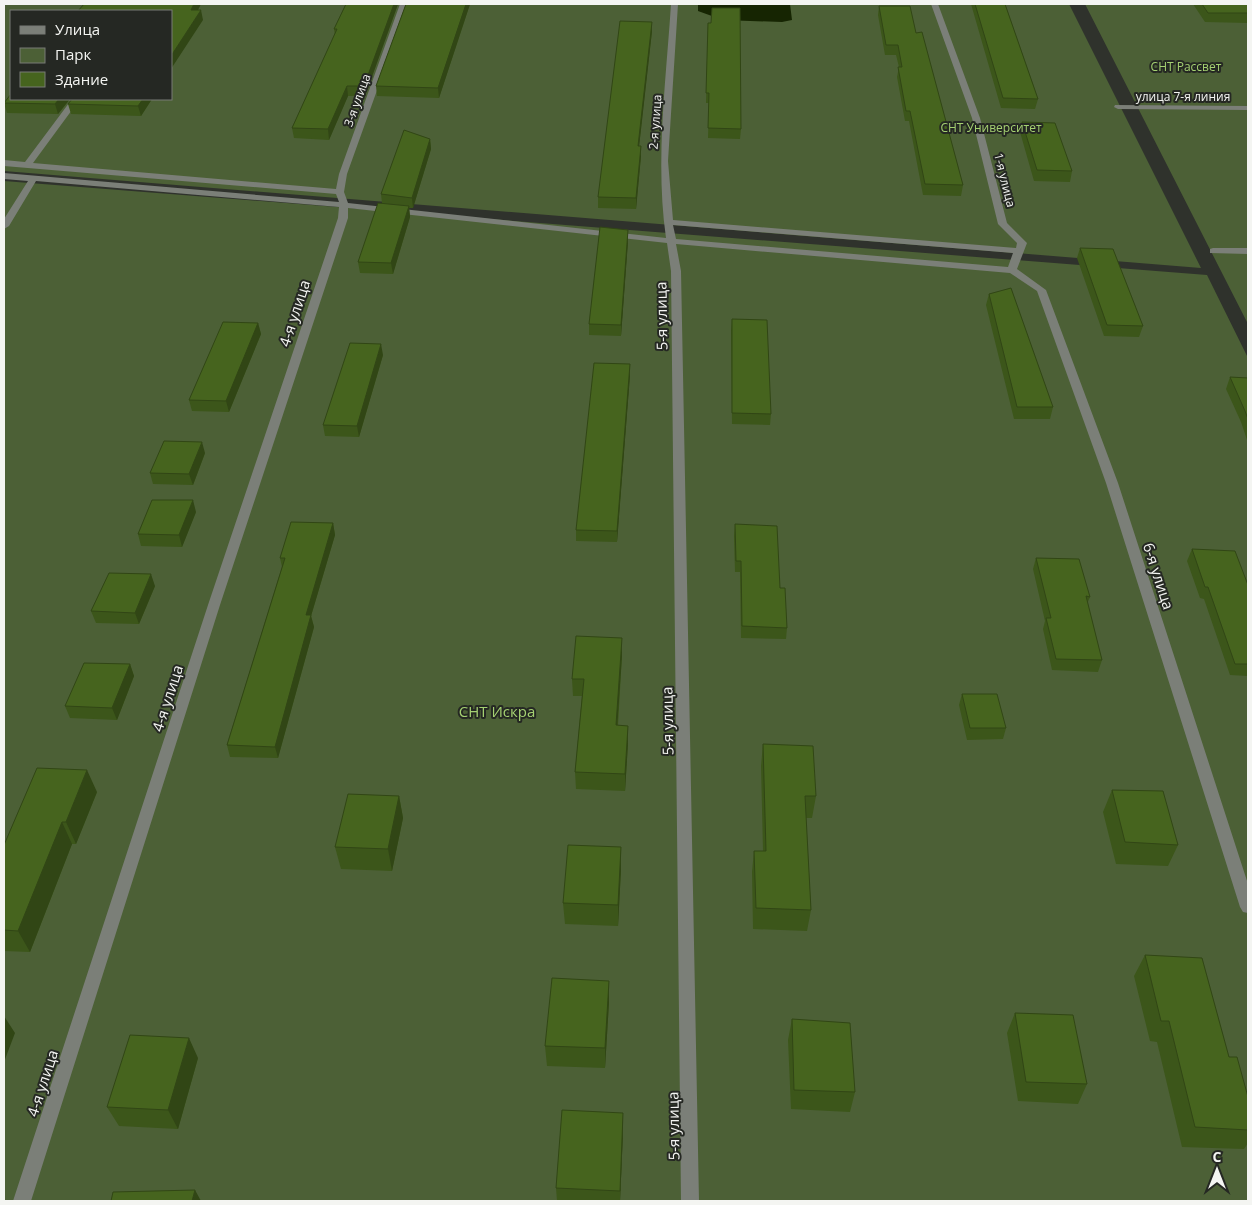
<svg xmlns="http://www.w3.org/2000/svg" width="1252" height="1205" font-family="'Open Sans',sans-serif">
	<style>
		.green { fill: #4c6036; fill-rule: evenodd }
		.water { fill: #162502 }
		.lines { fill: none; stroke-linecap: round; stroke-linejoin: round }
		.minor { fill: #7b7f78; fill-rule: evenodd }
		.wall { fill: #3c561a }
		.shaded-wall { fill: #314615 }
		.building { fill: #46641e; stroke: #314615 }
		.labels { text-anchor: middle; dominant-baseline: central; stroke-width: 4; stroke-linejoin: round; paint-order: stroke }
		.far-park-label { font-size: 12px; fill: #a5d172; stroke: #252823 }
		.far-street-label { font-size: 12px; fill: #f4f5f2; stroke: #252823 }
		.street-label { font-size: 15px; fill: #f4f5f2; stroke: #252823 }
		.park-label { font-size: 15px; fill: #a5d172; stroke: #252823 }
	</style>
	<rect width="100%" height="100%" fill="#2f322c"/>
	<path class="green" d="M4 4H1069L1201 268 4 171ZM11 11H171V99H11Z
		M1085 4H1248V324Z
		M4 181 1207 275 1248 358V1201H4Z"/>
	<path class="water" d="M698 4H790L792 20 782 22 723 20 698 11Z"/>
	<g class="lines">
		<path class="minor" d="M400 4H408L347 174 344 192 348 203 666 238C655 161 666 82 671 4H678L668 161 673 220 1016 248 1017 243 998 224 972 118 931 4H938L980 118 1007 223 1027 243 1017 269 1046 290 1118 483 1248 884V913L1243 912 1240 907 1106 483 1037 291 1010 273 676 244 681 271 699 1201H681L671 271 667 243 348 208V218L220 605 31 1201H13L208 605 338 218 339 207 36 181 9 226 4 229V219L28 181 4 179V173L339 202 336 194 4 166V160L25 162 72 99H80L33 163 336 189 339 174ZM673 225 1013 253 1008 267 676 239Z
			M1115 105 1248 106V110L1118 109 1114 107Z
			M1213 248H1248V254L1210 253V249Z"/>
	</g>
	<path class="wall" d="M346 4H398L365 96H348L329 140 294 138 292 128 335 35 334 29Z
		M406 4H470L439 98 377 96 376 86Z
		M971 4H1005L1038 99 1035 109 1001 108Z
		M1193 4H1248V23L1205 22Z
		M879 6 916 33 963 185 961 196 923 195 909 121H905L897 77 899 67 896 55H885L878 15Z
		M652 22V31L639 146H641V156L636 209 598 208V197Z
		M708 23 741 129 740 139 708 138 709 103H706Z
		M11 99H70L58 114 7 113 4 103Z
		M72 99H152L141 116 71 114 68 104Z
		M1022 122 1072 171 1070 182 1034 181 1020 132Z
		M430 139 431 149 413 208H409L410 217 393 274 360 273 358 262 382 203 381 194Z
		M628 241 621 336 589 335V324Z
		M1080 248 1143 326 1139 337 1104 336 1077 258Z
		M989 294 1053 407 1050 419H1014L986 305Z
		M732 319 771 414 770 425 732 424 731 330Z
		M258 323 261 334 229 412 192 411 189 400Z
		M383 355 359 437 325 436 323 425Z
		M630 364V375L617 542 576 541V530Z
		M1230 377 1248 378V443L1241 422 1226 389Z
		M205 453 193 485 153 484 150 473Z
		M196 512 182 547 141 546 138 534Z
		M333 523 335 535 311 616 314 627 278 758 230 757 227 745 282 567 280 558Z
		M735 524 780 588 787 628 786 639 741 638 740 572H735L734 536Z
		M1192 549 1248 585V676L1230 675 1204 599 1200 598 1187 561Z
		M1036 558 1090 597 1087 604 1102 660 1098 672 1052 670 1043 629 1045 621 1033 569Z
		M155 586 139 624 96 623 91 611Z
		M622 655 618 725 628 726V743L625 791 576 789 575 772 582 696H573L572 679Z
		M130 664 134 676 117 720 70 718 65 706Z
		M962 694 1006 728 1003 739 967 740 959 705Z
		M763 744 816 796 812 818H806L811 910 807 931 753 929 752 872 754 851H763L761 766Z
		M1112 790 1178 845 1168 866 1116 864 1103 812Z
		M97 792 76 844H72L30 952 4 951V845Z
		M399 796 403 818 392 871 341 869 335 847Z
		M621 847V869L618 926 565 924 563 903Z
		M1145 955 1229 1057 1248 1097V1143L1244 1149 1182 1147 1157 1042 1150 1041 1134 976Z
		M609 981V1002L605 1068 547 1066 545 1046Z
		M1015 1013 1087 1084 1078 1104 1018 1101 1007 1033Z
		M792 1019 855 1092 850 1112 791 1109 788 1040Z
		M198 1058 178 1129 119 1126 107 1107Z
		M623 1113V1132L620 1201H557L556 1188Z"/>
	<path class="shaded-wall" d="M194 4H201L193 20 191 10Z
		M394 4H398L365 96 364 86Z
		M466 4H470L439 98 438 88Z
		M201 10 203 20 171 69V56Z
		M652 22V31L638 156V146Z
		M347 86 348 96 329 140 328 129Z
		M59 99H70L58 114 55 104Z
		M143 99H152L141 116 138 106Z
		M430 139 431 149 413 208 412 198Z
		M641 146V156L636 209V198Z
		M409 206 410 217 393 274 391 263Z
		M628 230V241L621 336V325Z
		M258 323 261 334 229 412 226 401Z
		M381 344 383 355 359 437 357 426Z
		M630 364V375L617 542V531Z
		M202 442 205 453 193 485 189 474Z
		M193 500 196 512 182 547 179 535Z
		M333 523 335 535 311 616 314 627 278 758 275 747 306 615Z
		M151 574 155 586 139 624 135 613Z
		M622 638V655L616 743V725Z
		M130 664 134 676 117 720 112 708Z
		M628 726V743L625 791V774Z
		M87 770 97 792 76 844 66 822Z
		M399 796 403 818 392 871 388 849Z
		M62 822 72 844 30 952 18 931Z
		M621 847V869L618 926V905Z
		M609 981V1002L605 1068V1048Z
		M4 1016 15 1033 4 1062Z
		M189 1038 198 1058 178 1129 168 1110Z
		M623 1113V1132L620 1201V1191Z
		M195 1190 201 1201H192Z"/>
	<path class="building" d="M84 4H194L191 10H201L171 56V11H78Z
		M346 4H394L364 86H347L328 129 292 128 337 29H334Z
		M406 4H466L438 88 376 86Z
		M975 4H1005L1038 99 1003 98Z
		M1202 4H1248V13H1208Z
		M879 6H910L916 33 922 32 963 185 925 184 910 111H906L898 67H902L898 45H886Z
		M712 8H740L741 129 708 128 709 93H706L708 23H711Z
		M620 21 652 22 638 146H641L636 198 598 197Z
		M11 94V99H59L55 104 4 103Z
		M72 99H143L138 106 68 104Z
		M1022 122 1055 123 1072 171 1037 170Z
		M404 130 430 139 412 198 381 194Z
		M378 203 409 206 391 263 358 262Z
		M600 227 628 230 621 325 589 324Z
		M1080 248 1113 249 1143 326 1107 325Z
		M1011 288 1053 407H1017L989 294Z
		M732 319 767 320 771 414 732 413Z
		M223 322 258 323 226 401 189 400Z
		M350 343 381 344 357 426 323 425Z
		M594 363 630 364 617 531 576 530Z
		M1230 377 1248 378V419L1245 411Z
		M164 441 202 442 189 474 150 473Z
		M152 500H193L179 535 138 534Z
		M291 522 333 523 306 615H311L275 747 227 745 285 558H280Z
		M735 524 777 526 780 588H785L787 628 742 626 741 561H736Z
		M1192 549 1235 551 1248 585V664H1235L1208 587H1205Z
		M1036 558 1079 559 1090 597 1086 596 1102 660 1056 659 1046 618H1051Z
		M109 573 151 574 135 613 91 611Z
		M576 636 622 638 616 725 628 726 625 774 575 772 584 679H572Z
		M84 663 130 664 112 708 65 706Z
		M962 694H997L1006 728H970Z
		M763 744 813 746 816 796H805L811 910 756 908 754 851H766Z
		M37 768 87 770 66 822H62L18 931 4 930V845Z
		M1112 790 1163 791 1178 845 1125 842Z
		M348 794 399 796 388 849 335 847Z
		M568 845 621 847 618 905 563 903Z
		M1145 955 1202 958 1229 1057H1237L1248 1097V1130L1195 1127 1169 1021H1161Z
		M552 978 609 981 605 1048 545 1046Z
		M1015 1013 1073 1015 1087 1084 1026 1082Z
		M792 1019 850 1023 855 1092 794 1090Z
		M130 1035 189 1038 168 1110 107 1107Z
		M562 1110 623 1113 620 1191 556 1188Z
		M195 1190 192 1201H111L113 1192Z"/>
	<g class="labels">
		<g class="far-park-label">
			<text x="1186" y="66">СНТ Рассвет</text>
			<text x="991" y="127">СНТ Университет</text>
		</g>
		<g class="far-street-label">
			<text x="1183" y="96">улица 7-я линия</text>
			<text transform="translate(357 100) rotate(-70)">3-я улица</text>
			<text transform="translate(655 122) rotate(-86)">2-я улица</text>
			<text transform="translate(1005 180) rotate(76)">1-я улица</text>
		</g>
		<g class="street-label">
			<text transform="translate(294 313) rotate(-72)">4-я улица</text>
			<text transform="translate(661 316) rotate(-91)">5-я улица</text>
			<text transform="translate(1159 576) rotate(72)">6-я улица</text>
			<text transform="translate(167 698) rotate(-72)">4-я улица</text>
			<text transform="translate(667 721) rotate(-91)">5-я улица</text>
			<text transform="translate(42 1083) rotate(-72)">4-я улица</text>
			<text transform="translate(673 1126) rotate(-91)">5-я улица</text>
		</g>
		<g class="park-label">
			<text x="497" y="711">СНТ Искра</text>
		</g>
	</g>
	<rect width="1252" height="1205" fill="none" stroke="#f4f5f2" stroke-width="10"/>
	<rect x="10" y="10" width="162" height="90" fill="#252823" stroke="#787a76"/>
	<rect x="20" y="26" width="25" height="8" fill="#7b7f78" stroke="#787a76"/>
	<text x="55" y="35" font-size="15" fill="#f4f5f2">Улица</text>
	<rect x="20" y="48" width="25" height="15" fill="#4c6036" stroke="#787a76"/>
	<text x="55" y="60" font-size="15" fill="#f4f5f2">Парк</text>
	<rect x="20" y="72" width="25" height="15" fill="#46641e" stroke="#787a76"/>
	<text x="55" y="85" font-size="15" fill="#f4f5f2">Здание</text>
	<g transform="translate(1217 1170)" stroke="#252823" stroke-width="4" paint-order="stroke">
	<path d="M0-4L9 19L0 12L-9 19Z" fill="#f4f5f2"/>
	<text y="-8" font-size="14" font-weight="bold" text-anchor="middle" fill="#f4f5f2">С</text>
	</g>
</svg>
